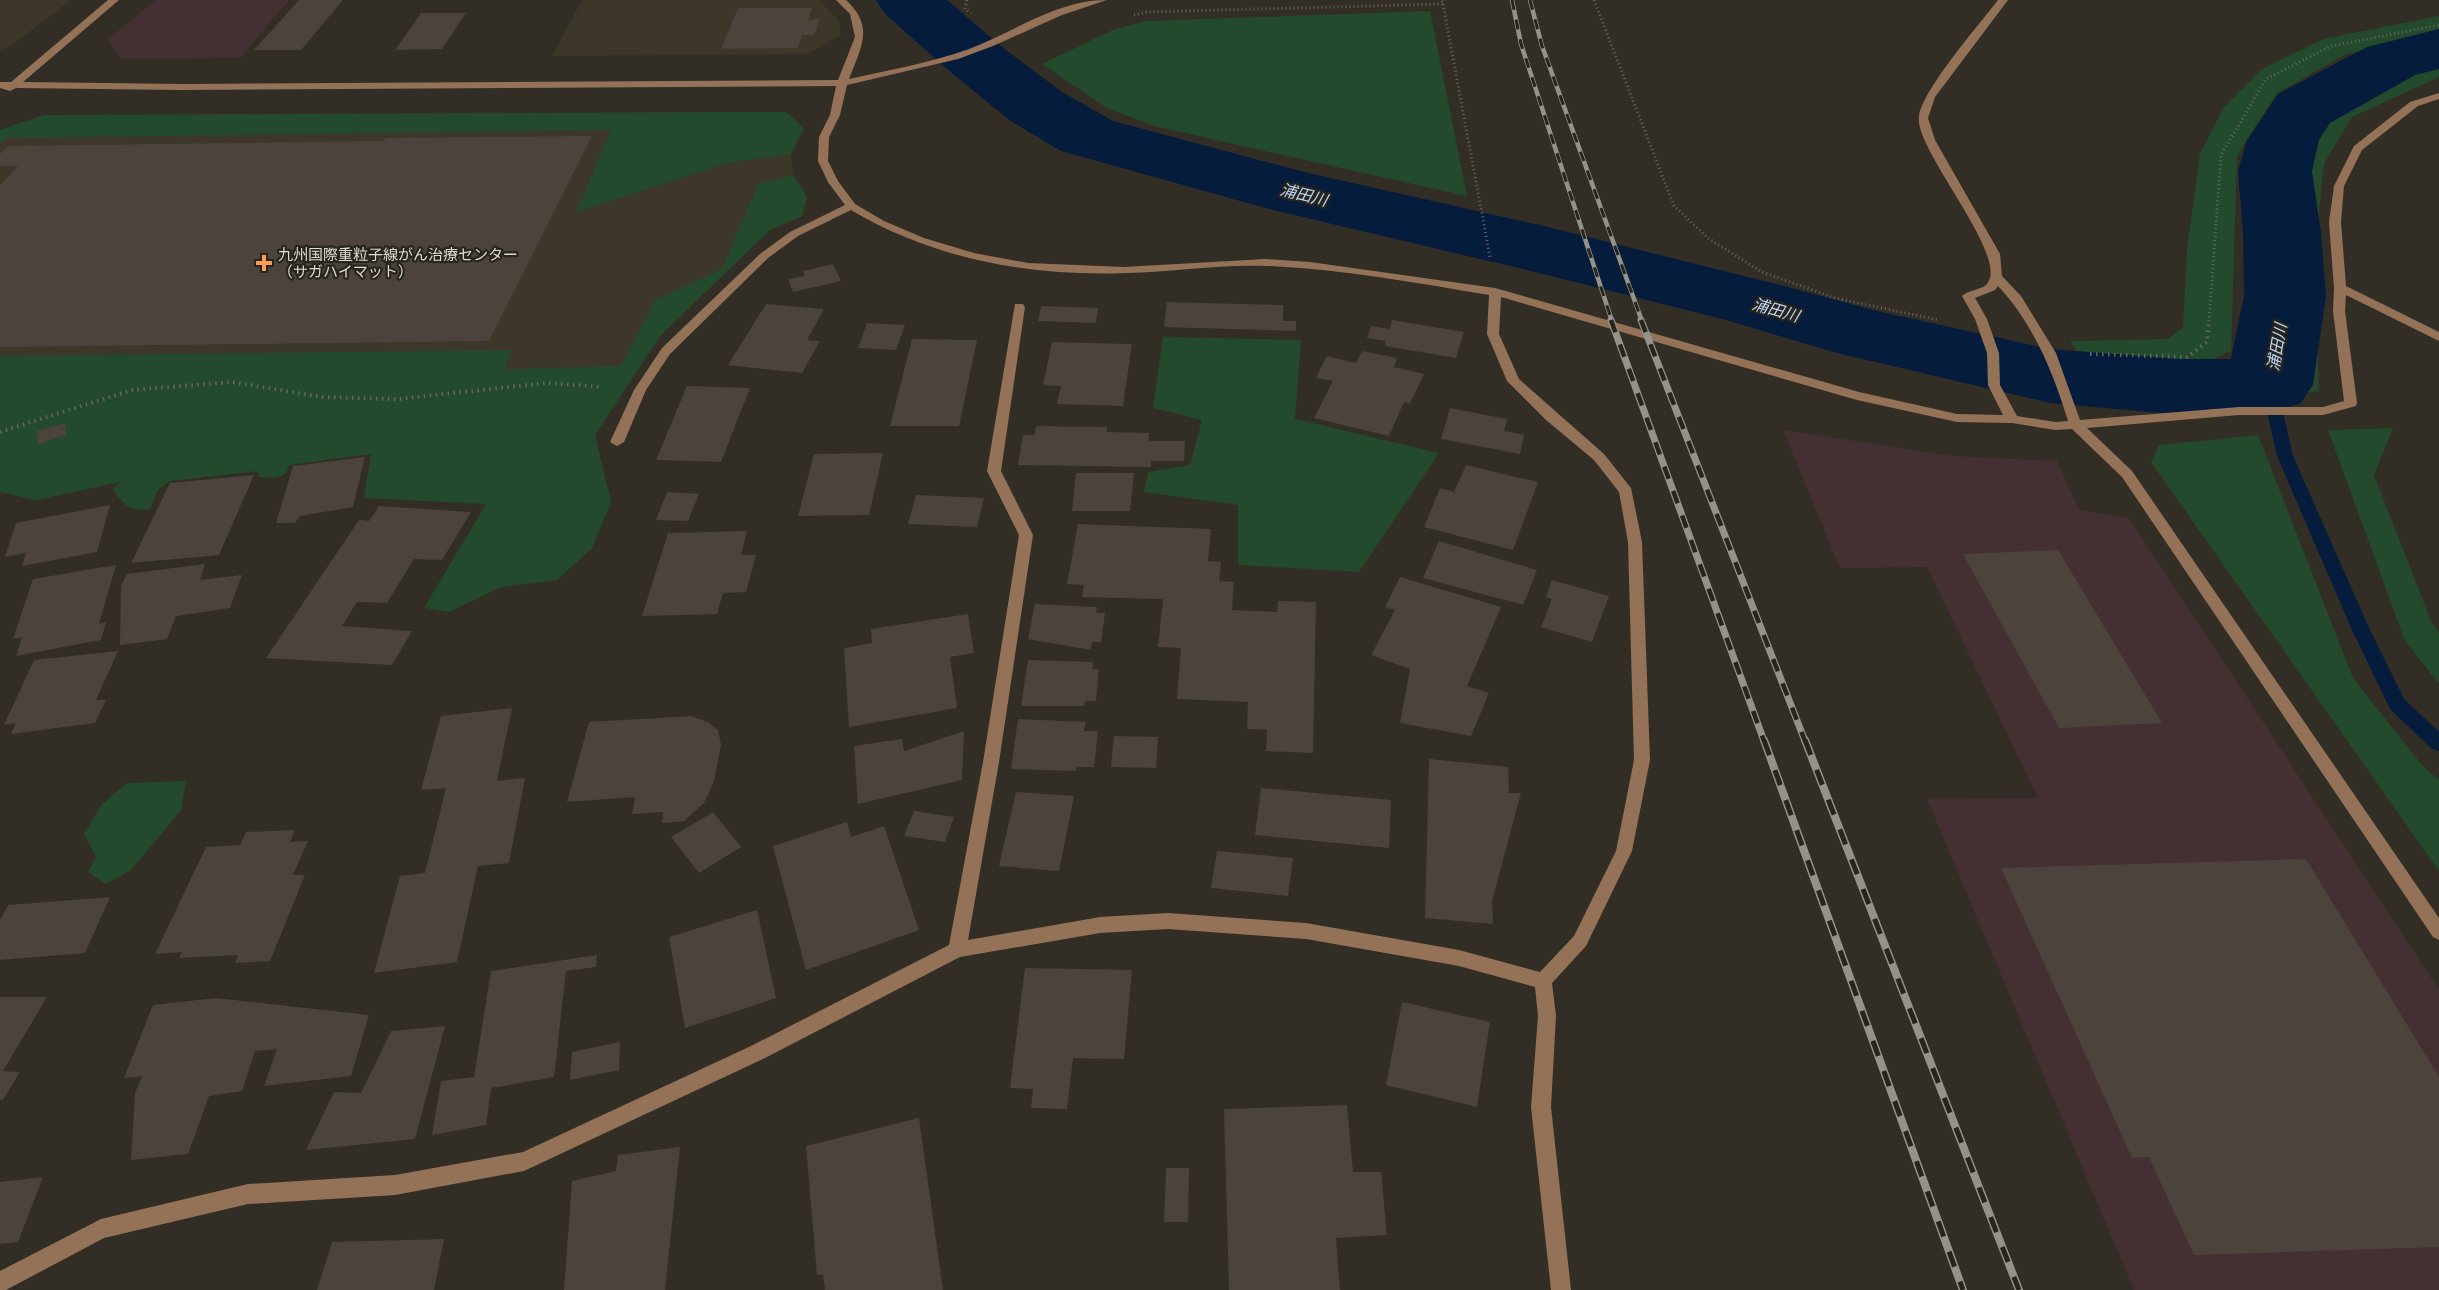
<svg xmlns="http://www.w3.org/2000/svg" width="2439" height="1290" font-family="'Exo 2','Noto Sans JP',sans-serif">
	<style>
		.built { fill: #3d3729 }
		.industrial { fill: #443033 }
		.green { fill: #244a2d }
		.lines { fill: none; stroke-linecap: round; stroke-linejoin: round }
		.stream { fill: #051c3d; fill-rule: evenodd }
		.river { fill: #051c3d; fill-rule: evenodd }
		.building { fill: #4b433c }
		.path-far1 { stroke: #69655d; stroke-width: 3; stroke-dasharray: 1 3; stroke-linecap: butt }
		.path { stroke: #69655d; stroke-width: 4; stroke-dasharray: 1.5 4.5; stroke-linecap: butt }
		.minor { fill: #947257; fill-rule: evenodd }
		.rail-far2-casing { stroke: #95928b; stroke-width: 4.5 }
		.rail-far1-casing { stroke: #95928b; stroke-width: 7 }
		.rail-casing { stroke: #95928b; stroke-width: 8 }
		.rail-far2 { stroke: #28251c; stroke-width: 3; stroke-dasharray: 10; stroke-linecap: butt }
		.rail-far1 { stroke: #28251c; stroke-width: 4.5; stroke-dasharray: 13; stroke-linecap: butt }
		.rail { stroke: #28251c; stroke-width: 5; stroke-dasharray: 16; stroke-linecap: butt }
		.poi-dot { fill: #fc9d53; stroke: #28251c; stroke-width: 2 }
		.labels { text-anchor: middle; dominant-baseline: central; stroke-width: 4.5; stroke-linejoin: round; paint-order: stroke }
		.far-poi-label { font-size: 15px; fill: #dedbd6; stroke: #28251c; text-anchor: start }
		.far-water-label { font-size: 16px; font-style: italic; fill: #bdd7fd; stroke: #28251c }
	</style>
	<rect width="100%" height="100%" fill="#322e25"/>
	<path class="built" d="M0 0H71L11 46 0 50Z
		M582 0H819L839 21 841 35 807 54 552 56Z
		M786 112 804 128 791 154 793 175 807 197 802 216 770 230 660 336 595 435 602 466 340 427 36 500 0 492V130L44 115Z"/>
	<path class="industrial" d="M156 0H289L240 58 121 59 108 39Z
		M1783 430 1953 456 2057 461 2079 510 2129 518 2439 990V1290H2134L1927 799 2038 798 1927 567 1840 568Z"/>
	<path class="green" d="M1430 11 1467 196 1154 126 1107 108 1042 64 1113 30 1146 21Z
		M2439 16V33L2346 54 2277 93 2237 156 2231 351 2199 365 2083 360 2070 341 2168 339 2183 328 2187 249 2200 154 2224 107 2262 69 2323 39Z
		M2439 62V77L2352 117 2324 164 2315 247 2319 391 2283 395 2305 340 2292 168 2324 114 2424 64Z
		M786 112 804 128 791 154 728 163 576 212 611 130 6 138 0 144V130L44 115Z
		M793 175 807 197 802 216 770 230 660 336 595 435 611 502 592 548 557 580 501 587 449 612 424 608 486 504 364 498 371 454 289 465 286 474 276 478 259 477 258 471 170 481 158 490 150 509C131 512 123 505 113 489L120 482 36 500 0 492V356L512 350 504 369 621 366 655 300 722 269 758 184Z
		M1163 337 1301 340 1295 419 1439 453 1359 572 1238 565V505L1144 492 1148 472 1190 465 1202 420 1153 408Z
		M2393 428 2374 475 2431 621 2439 633V684L2405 641 2328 430Z
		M2258 435 2353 678 2422 765 2439 780V871L2151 462 2159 445Z
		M186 781 181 810 131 870 106 884 88 872 96 857 84 834 101 805 127 783Z"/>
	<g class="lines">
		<path class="stream" d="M2269 380 2277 385 2293 456 2370 630 2404 699 2439 732V751L2432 749 2390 709 2352 630 2277 456 2261 385Z"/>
		<path class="river" d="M876 0H947L1002 47 1062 92 1113 121 1308 173 1544 226 1784 286 1877 311 2050 349 2183 359H2231L2244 296 2243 233 2238 171 2247 140 2278 94 2367 47 2439 29V69L2415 75 2330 123 2319 140 2312 171 2321 233 2326 296 2313 385 2300 404 2253 415H2183L2050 403 1833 352 1726 320 1535 272 1269 209 1061 151 1012 122 954 75 885 14Z"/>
	</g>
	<path class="building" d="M299 0H343L301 50H254Z
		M738 8H812L808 20 820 19 814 35H802L798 48 721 49Z
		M421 13H466L442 49 395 50Z
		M592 136 489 341 0 347V185L18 166H0V154L8 146 383 141 386 138Z
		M833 264 841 281 793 292 788 279 805 276 803 271Z
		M1167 302 1283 305V321H1296V331L1164 327Z
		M766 304 824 309 807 340 820 341 802 373 728 365Z
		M1041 306 1098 308 1096 323 1038 321Z
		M1392 320 1464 332 1456 358 1385 346 1386 341 1367 338 1371 326 1390 329Z
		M867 323 905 325 896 350 858 348Z
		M912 339 977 340 959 426H890Z
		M1052 342 1132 344 1123 406 1057 404 1061 386 1043 385Z
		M1362 351 1397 358 1394 367 1424 374 1410 404 1404 402 1389 436 1314 418 1333 381 1316 378 1327 356 1356 363Z
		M687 386 750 388 721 462 656 460Z
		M1450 408 1507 419 1504 431 1524 435 1520 454 1441 439Z
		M65 423 66 435 38 444 37 431Z
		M1036 426 1107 427V432L1149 433V441H1185L1184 461H1151V467L1018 465 1023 435H1035Z
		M883 453 869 515 798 516 814 454Z
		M365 457 353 507 300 516 295 523H276L293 466Z
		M1466 465 1538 482 1513 550 1424 527 1440 488 1454 492Z
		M1076 473H1134L1130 511H1072Z
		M254 475 219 555 131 563 170 483Z
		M667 492 699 494 688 521 656 520Z
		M916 495 984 498 977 527 908 524Z
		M110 505 97 552 22 566 26 553 5 557 16 523Z
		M379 506 471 512 442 560 414 559 387 603 357 602 342 626 412 631 392 665 266 658 359 520 369 521Z
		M1078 524 1211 529 1208 561 1221 562 1219 581 1234 582 1232 610 1277 612 1278 601 1316 602 1313 753 1266 751 1267 730 1247 729 1248 702 1177 699 1181 648 1158 647 1163 599 1082 597 1084 585 1067 584Z
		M747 531 741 555H756L746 592 723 593 717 614 642 616 668 533Z
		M1439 541 1537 570 1523 605 1423 578Z
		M2058 550 2162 723 2059 728 1963 554Z
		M205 564 200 580 242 575 230 608 176 616 167 639 120 645 121 586 127 574Z
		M116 565 99 624 106 622 101 640 16 656 22 637 13 639 33 579Z
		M1400 577 1501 607 1467 686 1489 693 1471 736 1400 723 1410 669 1371 655 1395 610 1385 607Z
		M1552 580 1609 596 1592 642 1541 627 1552 599 1546 597Z
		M1035 604 1097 607 1096 613H1105L1101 642H1092L1091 650 1028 639Z
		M968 614 974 653 950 657 957 708 849 727 844 648 872 643 871 629Z
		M118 651 96 700H106L95 723 11 734 16 723 4 725 34 660Z
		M1028 660 1093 662 1092 669H1099L1096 701H1085L1084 706H1021Z
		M512 708 497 781 525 778 509 863 478 866 457 962 374 973 400 876 425 873 446 788 421 790 441 716Z
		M691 716 708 722 718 730 721 745 714 782 704 803 684 821 662 823 663 812 632 814 635 797 567 802 589 722Z
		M1018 719 1086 722 1084 731H1098L1094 767H1076V771L1011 769Z
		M964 731 962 780 858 804 854 746 902 739 904 751Z
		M1114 736 1158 737 1156 768 1111 767Z
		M1429 759 1508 767 1509 793H1521L1492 901 1493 924 1425 918Z
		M1261 788 1391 800 1389 848 1255 835Z
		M1016 792 1074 796 1059 871 999 866Z
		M914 811 954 817 945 842 904 836Z
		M713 812 741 847 699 873 671 837Z
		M847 822 851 837 884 826 919 930 806 970 773 846Z
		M295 830 290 842 308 841 293 875H305L270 961 235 963 238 955 179 958 182 952 155 954 206 847 240 845 246 832Z
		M1217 851 1293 858 1288 896 1211 888Z
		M2306 859 2439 1077V1247L2194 1255 2149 1157 2132 1158 2001 868Z
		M110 897 85 953 0 960V920L8 905Z
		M757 910 776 998 685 1028 669 937Z
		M597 955 596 967 566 971 554 1077 491 1088 486 1125 432 1135 441 1081 474 1077 491 971Z
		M1025 968 1132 970 1124 1059 1073 1058 1067 1109 1031 1108 1033 1089 1010 1088Z
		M0 997H47L3 1071 20 1072 3 1100H0Z
		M216 998 369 1015 351 1076 264 1086 277 1049 255 1051 242 1091 209 1096 188 1154 131 1160 135 1093 142 1076 124 1078 153 1005Z
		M1402 1002 1490 1022 1477 1107 1386 1085Z
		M445 1026 415 1139 306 1150 334 1092 361 1093 391 1031Z
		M620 1042 619 1070 570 1080 572 1052Z
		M1347 1105 1353 1172H1381L1387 1235 1336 1238 1340 1290H1229L1224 1109Z
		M919 1118 943 1290H825L823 1274 817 1275 806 1146Z
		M680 1147 665 1290H564L572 1181 616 1171 618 1155Z
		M1166 1168H1189L1188 1222H1164Z
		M43 1177 18 1242 0 1244V1182Z
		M444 1239 434 1290H317L332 1242Z"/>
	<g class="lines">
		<path class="path-far1" d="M967 0 965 9 971 13
			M1594 0 1674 206 1709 239 1762 272 1835 298 1939 320
			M1443 4 1490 257
			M1134 15 1147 12 1443 4 1442 0
			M2209 321 2221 155 2266 79 2331 46 2439 25"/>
		<path class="path" d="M2090 354 2187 357 2207 342 2209 320
			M0 432 132 390 232 382 322 397 397 399 547 383 601 387"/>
		<path class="minor" d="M108 0H119L23 82 181 84 838 80 855 37 850 14 836 0H846C875 27 861 47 849 79 889 70 930 63 969 49 1014 32 1057 0 1107 0L1062 15 993 46 958 59 847 85 840 115 829 137 828 161 838 181 855 204 884 221 924 238 974 253 1028 263 1124 267 1265 259 1310 262 1495 288 1859 392 1957 414 2003 415 1988 385 1987 353 1975 319 1962 296C1968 290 1980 290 1986 285 2013 259 1913 149 1919 116 1923 89 1979 25 1998 0H2008L1935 97 1928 118 1935 140 2000 254 2002 276 2021 296 2056 353 2080 420 2239 407H2323L2344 401 2333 311 2334 288 2329 222 2334 186 2354 146 2410 102 2439 93V99L2418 106 2362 150 2344 186 2341 222 2346 286 2439 332V341L2346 295 2345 311 2357 403 2356 406 2323 415H2239L2087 428 2132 471 2439 918V940L2433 937 2122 477 2072 429 2055 430 2012 423 1957 422 1857 400 1501 297 1499 334 1519 379 1604 454 1631 488 1642 542 1650 760 1632 851 1586 946 1552 983 1556 1016 1551 1107 1571 1290H1551L1531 1107 1538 1016 1535 987 1459 966 1306 939 1168 929 1100 933 960 957 765 1058 524 1171 395 1195 248 1204 104 1238 6 1290H0V1271L101 1219 248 1184 395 1175 523 1152 751 1046 949 945 983 762 1019 535 987 471 1015 304H1023L1025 307 1001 471 1033 535 999 762 968 940 1100 917 1168 913 1306 923 1459 950 1540 972 1574 936 1616 851 1634 760 1628 542 1619 492 1594 460 1546 420 1507 381 1487 334 1489 295C1416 283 1342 269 1268 266 1221 264 1173 272 1127 273 1031 277 933 259 851 210L798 236 768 258 670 354 646 390 624 442 617 446 610 442 634 390 662 348 760 254 790 232 845 205 828 182 818 161 819 137 830 115 836 86 181 90 16 88 10 91 0 88V82H11ZM1998 286C2033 323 2053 372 2068 421L2055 422 2017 416 2000 385 1999 353 1987 319 1975 298 1995 290Z"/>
		<g class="rail-far2-casing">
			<path id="rail-far2" d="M1512 0 1521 44 1612 321
				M1530 0 1542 46 1642 321"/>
		</g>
		<g class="rail-far1-casing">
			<path id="rail-far1" d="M1611 320 1764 741
				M1641 320 1805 741"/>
		</g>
		<g class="rail-casing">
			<path id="rail" d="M1764 740 1963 1290
				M1805 740 2019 1290"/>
		</g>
		<use href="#rail-far2" class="rail-far2"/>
		<use href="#rail-far1" class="rail-far1"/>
		<use href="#rail" class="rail"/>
	</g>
	<path class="poi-dot" d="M261 254h6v6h6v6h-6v6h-6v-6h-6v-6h6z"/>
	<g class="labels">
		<g class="far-poi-label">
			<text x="278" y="254">九州国際重粒子線がん治療センター<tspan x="278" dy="17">（サガハイマット）</tspan></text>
		</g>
		<g class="far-water-label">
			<text transform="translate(1304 194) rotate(14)">浦田川</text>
			<text transform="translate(1776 309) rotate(16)">浦田川</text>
			<text transform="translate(2276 347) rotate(-80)">浦田川</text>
		</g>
	</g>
</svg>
